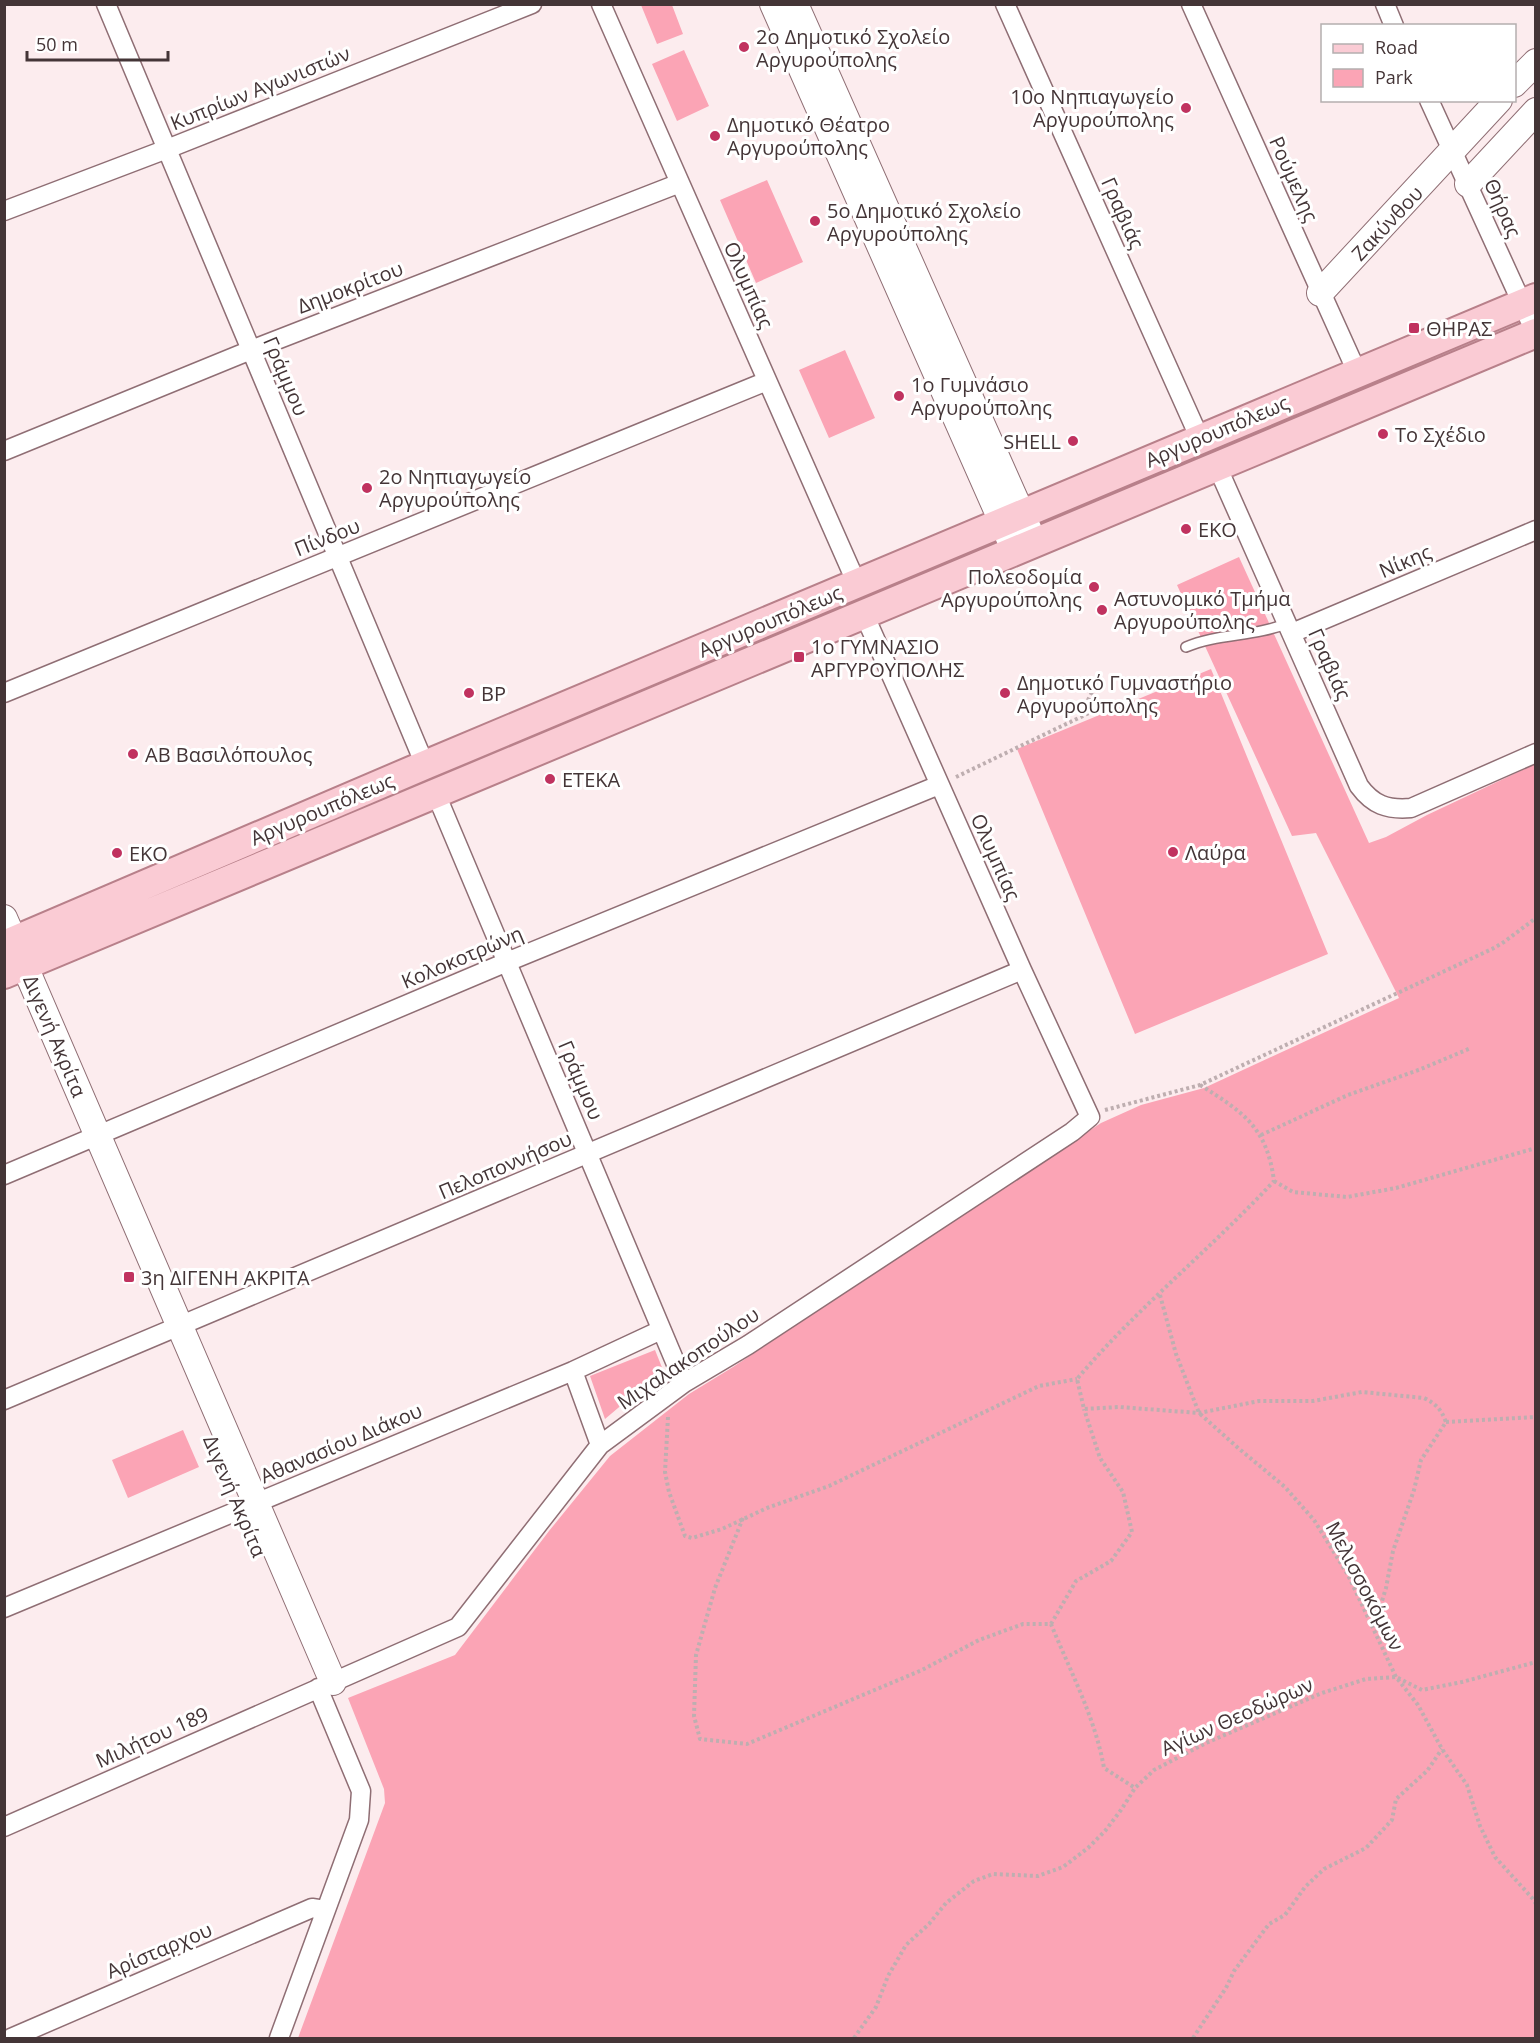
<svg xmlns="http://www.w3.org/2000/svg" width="1540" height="2043" font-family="'Open Sans',sans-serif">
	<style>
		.green { fill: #fba4b5 }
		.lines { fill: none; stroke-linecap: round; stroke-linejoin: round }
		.lane-casing { stroke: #8f6e74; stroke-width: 12 }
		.street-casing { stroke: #8f6e74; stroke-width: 21 }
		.secondary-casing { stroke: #8f6e74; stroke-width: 28 }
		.primary-casing { stroke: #b8808a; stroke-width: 32 }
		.path { stroke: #beaeb0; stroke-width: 4; stroke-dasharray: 3 3; stroke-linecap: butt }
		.lane { stroke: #fff; stroke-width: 9 }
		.street { stroke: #fff; stroke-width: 18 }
		.secondary { stroke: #fff; stroke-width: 26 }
		.primary { stroke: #facbd4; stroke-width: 28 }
		.poi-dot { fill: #c0325f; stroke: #fff; stroke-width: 2 }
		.labels { text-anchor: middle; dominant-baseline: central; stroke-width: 6; stroke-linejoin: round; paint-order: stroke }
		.poi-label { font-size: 20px; fill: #443537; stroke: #fff; text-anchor: start }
		.street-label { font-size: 20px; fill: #443537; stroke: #fff }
	</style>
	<rect width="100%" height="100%" fill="#fcecee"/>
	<path class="green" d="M641 5H672L683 34 657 44Z
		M684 50 709 106 677 121 652 64Z
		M767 180 803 262 756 283 720 200Z
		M845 350 875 418 829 438 799 370Z
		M1302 408 1305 414 1280 427 1202 461 1199 453Z
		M1194 455 1197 462 1068 516 1064 509Z
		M981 544 985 552 856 606 853 598Z
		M1239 557 1369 843 1386 837 1427 815 1535 764V2038H298L385 1803 384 1789 348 1698 455 1655 549 1531 610 1456 689 1394 733 1367 1101 1123 1141 1105 1204 1088 1399 998 1316 833 1292 836 1177 585Z
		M838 604 841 611 432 783 428 776Z
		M1211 669 1328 954 1135 1034 1017 749Z
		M655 1350 663 1370 605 1419 590 1376Z
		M183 1430 199 1467 128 1498 112 1460Z"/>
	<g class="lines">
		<g class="lane-casing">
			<path id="lane" d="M1186 647C1218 633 1255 637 1288 623"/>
		</g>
		<g class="street-casing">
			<path id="street" d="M106 4 425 765
				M601 4 857 584
				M1005 4 1200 439
				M1191 4 1357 372
				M1385 4 1394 26
				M1429 100 1536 334
				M4 211 167 149 532 4
				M4 451 251 350 680 183
				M1217 466 1359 786C1373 805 1387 810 1411 808L1536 753
				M1292 633 1536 530
				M4 693 767 381
				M436 794 684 1383
				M4 1175 507 962 939 785
				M573 1371 600 1445
				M4 1400 1022 970
				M4 1608 573 1371 661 1330
				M4 1827 458 1627 600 1445 684 1383 748 1345 1072 1132 1090 1117 1022 970 864 614
				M11 2038 312 1908 325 1910
				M279 2038 359 1820 361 1791 318 1688"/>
		</g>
		<g class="secondary-casing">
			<path id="secondary" d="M773 4 1015 551
				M795 4 1034 542
				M1514 84 1536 62
				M1468 184 1536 111
				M1320 293 1499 100
				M4 918 333 1682"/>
		</g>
		<g class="primary-casing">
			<path id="primary" d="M4 945 425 765 1536 298
				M4 974 1536 333"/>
		</g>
		<path class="path" d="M956 777 1089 713 1085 706 1098 680
			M1200 1085C1243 1112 1267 1127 1274 1181 1211 1249 1137 1308 1077 1379L1084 1409 1119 1407 1199 1413 1259 1401H1313L1362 1392 1424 1398C1436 1404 1441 1409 1446 1422L1421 1460 1414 1490 1393 1551 1386 1588 1374 1627
			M1105 1110 1200 1085 1492 949 1504 942 1536 918
			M1261 1135 1348 1095 1421 1069 1471 1048
			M1274 1181 1293 1192 1347 1197 1396 1188 1536 1148
			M1160 1295 1176 1354 1199 1413 1237 1447 1285 1487 1314 1520 1348 1575 1396 1677 1418 1705 1442 1749 1467 1785 1480 1826 1495 1857 1533 1899 1536 1904
			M668 1417 665 1472 669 1492 685 1536 692 1538 722 1529 767 1508 829 1486 1039 1386 1077 1379
			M1446 1422 1536 1417
			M743 1518 715 1588 696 1655 694 1716 700 1739 747 1744 922 1670 979 1640 1023 1624H1051C1070 1671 1095 1717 1104 1768L1135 1788
			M1051 1624 1076 1581 1111 1561 1132 1532 1123 1492 1100 1458 1084 1409
			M854 2038 876 2007 888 1976 906 1945 929 1924 946 1903 974 1881 993 1874 1038 1876 1063 1867 1088 1848 1105 1831 1121 1810 1135 1788 1154 1770 1206 1743 1322 1693 1366 1679 1396 1677 1422 1690 1462 1682 1536 1662
			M1193 2038 1226 1988 1234 1971 1269 1924 1285 1915 1305 1887 1324 1869 1366 1848 1392 1820 1396 1799 1427 1771 1442 1749"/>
		<use href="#lane" class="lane"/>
		<use href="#street" class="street"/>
		<use href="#secondary" class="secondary"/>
		<use href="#primary" class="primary"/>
	</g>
	<g class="poi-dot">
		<circle cx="744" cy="47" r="6"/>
		<circle cx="1186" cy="108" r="6"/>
		<circle cx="715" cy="136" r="6"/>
		<circle cx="815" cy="221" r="6"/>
		<rect x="1408" y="322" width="12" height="12" rx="3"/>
		<circle cx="899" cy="396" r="6"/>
		<circle cx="1383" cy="434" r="6"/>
		<circle cx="1073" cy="441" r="6"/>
		<circle cx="367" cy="488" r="6"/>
		<circle cx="1186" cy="529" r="6"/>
		<circle cx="1094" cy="587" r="6"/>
		<circle cx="1102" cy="610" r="6"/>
		<rect x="793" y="651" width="12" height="12" rx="3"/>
		<circle cx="469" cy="693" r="6"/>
		<circle cx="1005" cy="693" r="6"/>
		<circle cx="133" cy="754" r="6"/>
		<circle cx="550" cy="779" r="6"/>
		<circle cx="1173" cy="852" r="6"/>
		<circle cx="117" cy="853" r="6"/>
		<rect x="123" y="1271" width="12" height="12" rx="3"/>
	</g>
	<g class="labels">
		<g class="poi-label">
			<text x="756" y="36">2ο Δημοτικό Σχολείο<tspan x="756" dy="23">Αργυρούπολης</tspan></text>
			<text x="1174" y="96" text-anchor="end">10ο Νηπιαγωγείο<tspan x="1174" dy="23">Αργυρούπολης</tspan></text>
			<text x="727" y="124">Δημοτικό Θέατρο<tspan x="727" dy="23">Αργυρούπολης</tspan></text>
			<text x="827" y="210">5ο Δημοτικό Σχολείο<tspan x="827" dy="23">Αργυρούπολης</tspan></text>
			<text x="1426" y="328">ΘΗΡΑΣ</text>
			<text x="911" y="384">1ο Γυμνάσιο<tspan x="911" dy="23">Αργυρούπολης</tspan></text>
			<text x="1395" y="434">Το Σχέδιο</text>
			<text x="1061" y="441" text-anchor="end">SHELL</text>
			<text x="379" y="476">2ο Νηπιαγωγείο<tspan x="379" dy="23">Αργυρούπολης</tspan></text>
			<text x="1198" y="529">EKO</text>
			<text x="1082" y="576" text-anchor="end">Πολεοδομία<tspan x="1082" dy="23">Αργυρούπολης</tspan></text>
			<text x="1114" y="598">Αστυνομικό Τμήμα<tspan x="1114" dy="23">Αργυρούπολης</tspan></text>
			<text x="811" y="646">1ο ΓΥΜΝΑΣΙΟ<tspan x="811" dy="23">ΑΡΓΥΡΟΥΠΟΛΗΣ</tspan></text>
			<text x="1017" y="682">Δημοτικό Γυμναστήριο<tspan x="1017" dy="23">Αργυρούπολης</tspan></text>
			<text x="481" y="693">BP</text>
			<text x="145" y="754">ΑΒ Βασιλόπουλος</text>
			<text x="562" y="779">ΕΤΕΚΑ</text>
			<text x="1185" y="852">Λαύρα</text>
			<text x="129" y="853">ΕΚΟ</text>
			<text x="141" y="1277">3η ΔΙΓΕΝΗ ΑΚΡΙΤΑ</text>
		</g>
		<g class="street-label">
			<text transform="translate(260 88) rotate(-22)">Κυπρίων Αγωνιστών</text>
			<text transform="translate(1294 179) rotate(66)">Ρούμελης</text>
			<text transform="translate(1503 208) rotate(66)">Θήρας</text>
			<text transform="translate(1123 213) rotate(66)">Γραβιάς</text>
			<text transform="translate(1387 223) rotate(-47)">Ζακύνθου</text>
			<text transform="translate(749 285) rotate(66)">Ολυμπίας</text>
			<text transform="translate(350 287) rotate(-21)">Δημοκρίτου</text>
			<text transform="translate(286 376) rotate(67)">Γράμμου</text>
			<text transform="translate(1217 431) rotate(-23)">Αργυρουπόλεως</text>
			<text transform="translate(327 537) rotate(-22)">Πίνδου</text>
			<text transform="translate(1405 561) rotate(-23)">Νίκης</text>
			<text transform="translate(770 621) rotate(-23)">Αργυρουπόλεως</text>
			<text transform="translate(1330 664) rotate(66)">Γραβιάς</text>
			<text transform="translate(322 809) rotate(-23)">Αργυρουπόλεως</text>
			<text transform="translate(996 857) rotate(66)">Ολυμπίας</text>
			<text transform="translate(462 957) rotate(-23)">Κολοκοτρώνη</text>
			<text transform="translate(55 1036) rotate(67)">Διγενή Ακρίτα</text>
			<text transform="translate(581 1080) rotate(67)">Γράμμου</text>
			<text transform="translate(505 1165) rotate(-23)">Πελοποννήσου</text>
			<text transform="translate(688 1358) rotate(-34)">Μιχαλακοπούλου</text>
			<text transform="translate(341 1443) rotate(-23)">Αθανασίου Διάκου</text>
			<text transform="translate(235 1496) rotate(67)">Διγενή Ακρίτα</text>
			<text transform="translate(1365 1586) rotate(62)">Μελισσοκόμων</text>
			<text transform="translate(1237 1716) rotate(-24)">Αγίων Θεοδώρων</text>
			<text transform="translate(152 1737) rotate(-24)">Μιλήτου 189</text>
			<text transform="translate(159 1950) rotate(-23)">Αρίσταρχου</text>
		</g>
	</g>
	<rect width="1540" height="2043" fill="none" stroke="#443537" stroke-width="12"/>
	<rect x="1321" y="24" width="195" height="78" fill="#ffffff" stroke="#b4aeaf" stroke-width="1.5"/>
	<rect x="1333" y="44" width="30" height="9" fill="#facbd4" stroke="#b4aeaf" stroke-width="1.5"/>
	<text x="1375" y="54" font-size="18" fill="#443537">Road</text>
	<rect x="1333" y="69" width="30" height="18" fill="#fba4b5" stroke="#b4aeaf" stroke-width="1.5"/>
	<text x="1375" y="84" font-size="18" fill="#443537">Park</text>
	<path d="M27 51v9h141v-9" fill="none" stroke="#443537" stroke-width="3"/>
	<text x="36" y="51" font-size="18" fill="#443537" stroke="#ffffff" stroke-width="4.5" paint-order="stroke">50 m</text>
</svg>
